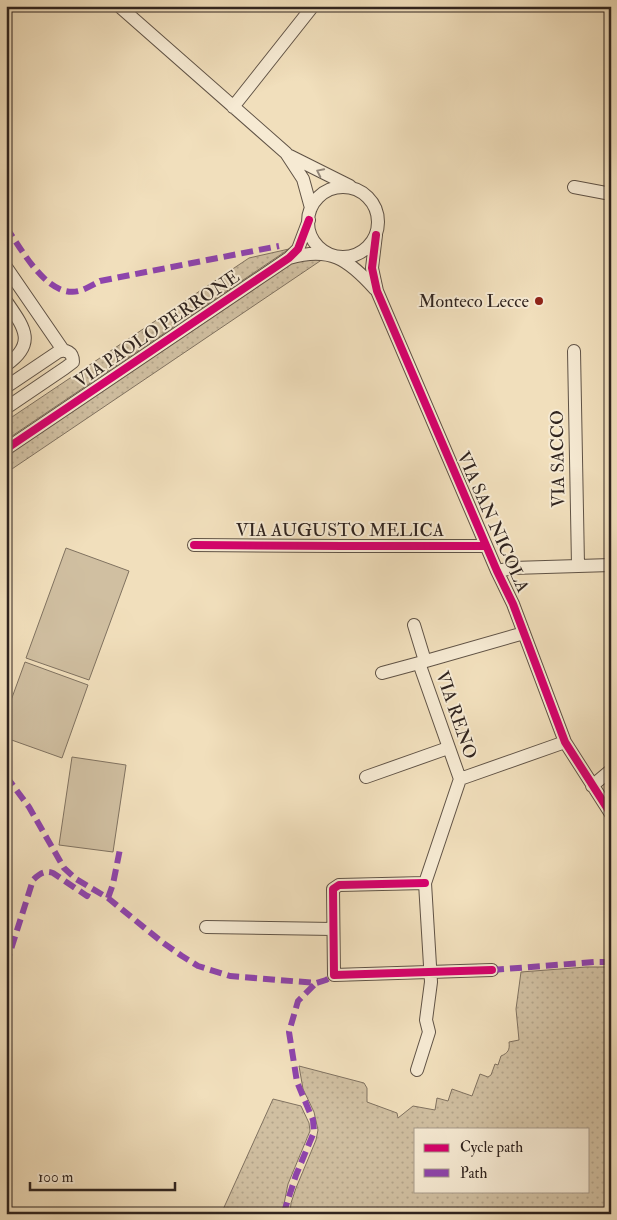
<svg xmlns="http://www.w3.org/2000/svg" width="617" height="1220" font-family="'IM FELL Double Pica',serif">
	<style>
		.grass { fill: url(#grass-dots); stroke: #807260; fill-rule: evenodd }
		.pitch { fill: #d0bfa1; stroke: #807260 }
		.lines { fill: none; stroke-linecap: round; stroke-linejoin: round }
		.minor-casing { stroke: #605346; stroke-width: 14 }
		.minor { stroke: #f6ead3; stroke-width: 12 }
		.quiet { stroke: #8e44ad; stroke-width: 6; stroke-dasharray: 12 6; stroke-linecap: butt }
		.cycleway-casing { stroke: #f6ead3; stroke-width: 11 }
		.cycleway { stroke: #d6006c; stroke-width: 8 }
		.oneway { stroke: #938779 }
		.poi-dot { fill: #8f2418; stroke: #f6ead3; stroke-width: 2 }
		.labels { text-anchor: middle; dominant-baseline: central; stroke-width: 4; stroke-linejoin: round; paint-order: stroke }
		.poi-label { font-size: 18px; fill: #30241f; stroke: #f6ead3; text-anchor: end }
		.street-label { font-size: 18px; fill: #30241f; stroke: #f6ead3 }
	</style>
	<defs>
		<pattern id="grass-dots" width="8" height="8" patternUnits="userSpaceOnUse" patternTransform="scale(1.25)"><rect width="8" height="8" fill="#d0bfa1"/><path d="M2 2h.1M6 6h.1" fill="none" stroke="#b3a48a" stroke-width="1.8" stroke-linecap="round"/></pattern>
	</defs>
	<rect width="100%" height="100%" fill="#f1dfbc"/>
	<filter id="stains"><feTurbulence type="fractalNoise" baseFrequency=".004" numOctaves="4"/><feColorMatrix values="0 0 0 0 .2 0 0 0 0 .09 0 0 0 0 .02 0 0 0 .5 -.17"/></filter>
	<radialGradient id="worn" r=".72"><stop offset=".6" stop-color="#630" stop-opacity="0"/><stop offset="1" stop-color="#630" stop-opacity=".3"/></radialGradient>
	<path class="grass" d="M289 249 6 440V421L249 258Z
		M298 258 323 259 6 473V454Z
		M586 967H611V1214H290L291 1203 296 1188 316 1140 318 1130 314 1112 303 1089 299 1066 364 1083 367 1088V1102L397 1113 398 1118 413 1106 435 1110 437 1098 448 1101 452 1089 472 1096 480 1074 488 1077 491 1075 495 1064 498 1065 501 1056C508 1053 510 1050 509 1042L519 1040 516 1009 521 972ZM416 1129H588V1191H416Z
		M273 1099 301 1106 309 1123 310 1131 288 1184 282 1214H221Z"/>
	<path class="pitch" d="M66 548 129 571 89 680 26 658Z
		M25 662 88 685 62 758 6 738V714Z
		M72 757 126 765 113 852 59 845Z"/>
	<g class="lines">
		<g class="minor-casing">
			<path id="minor" d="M119 6 286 153 303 179 311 208
				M233 107 313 6
				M290 156 350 186
				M574 187 611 194
				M308 222a35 35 0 1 1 70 0a35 35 0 1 1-70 0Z
				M376 235 372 268 377 291 497 571 513 604 565 742 611 814
				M289 258C330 246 348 259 375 289
				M6 267 63 350
				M6 301C23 326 38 343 6 365
				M574 351 578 565
				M6 387 58 352C66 349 73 352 73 362L65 368 6 408
				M6 449 289 258 298 249 309 220
				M194 545 343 546H486
				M497 571 513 568 611 565
				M414 625 425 661
				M382 673 419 663
				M366 777 448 748
				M460 779 419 663 524 633
				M460 779 565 742
				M592 786 611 770
				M425 883 339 885 333 889 334 975 492 970
				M206 927 333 929
				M417 1070 429 1032 426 1020 431 982 425 883 460 779"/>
		</g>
		<use href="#minor" class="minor"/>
		<path class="quiet" d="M6 227C21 248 47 299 79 291 86 289 94 284 100 281L279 246
			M6 776 29 807 64 868 76 879 108 898 162 942 182 956 198 966 230 976 316 983 326 980 334 975
			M108 898 113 884 120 849
			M6 965 33 880C39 874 44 870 53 873L87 896 91 888
			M492 970 594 962H611
			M285 1214V1209L296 1175 314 1132 313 1120 297 1082 289 1032 298 1001 316 983"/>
		<g class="cycleway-casing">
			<path id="cycleway" d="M376 235 372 268 377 291 497 571 513 604 565 742 611 814
				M6 449 289 258 298 249 309 220
				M194 545 343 546H486
				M425 883 339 885 333 889 334 975 492 970"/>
		</g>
		<use href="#cycleway" class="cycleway"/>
	</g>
	<defs><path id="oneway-chevron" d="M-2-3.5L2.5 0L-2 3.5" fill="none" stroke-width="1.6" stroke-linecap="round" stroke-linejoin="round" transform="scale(1.25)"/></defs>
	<use class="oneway" href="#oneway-chevron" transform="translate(320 172) rotate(-154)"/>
	<circle class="poi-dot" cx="539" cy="301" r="5"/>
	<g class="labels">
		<g class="poi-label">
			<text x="529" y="301">Monteco Lecce</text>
		</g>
		<g class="street-label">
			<text transform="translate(157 329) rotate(-34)">VIA PAOLO PERRONE</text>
			<text transform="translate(558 459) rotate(-91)">VIA SACCO</text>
			<text transform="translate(493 522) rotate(66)">VIA SAN NICOLA</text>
			<text x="340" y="530">VIA AUGUSTO MELICA</text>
			<text transform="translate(456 715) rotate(71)">VIA RENO</text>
		</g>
	</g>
	<rect width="617" height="1220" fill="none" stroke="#f1dfbc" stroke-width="25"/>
	<rect x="8" y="8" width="602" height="1205" fill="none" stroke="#30241f" stroke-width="2.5"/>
	<rect x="12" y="12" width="592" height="1195" fill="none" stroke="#30241f"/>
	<rect x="414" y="1128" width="175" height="65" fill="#f6ead3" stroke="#a79b8b"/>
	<rect x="424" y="1144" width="25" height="8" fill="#d6006c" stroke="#a79b8b"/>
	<text x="460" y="1152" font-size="15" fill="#30241f">Cycle path</text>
	<rect x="424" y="1169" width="25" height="8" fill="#8e44ad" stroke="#a79b8b"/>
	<text x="460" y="1178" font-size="15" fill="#30241f">Path</text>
	<path d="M30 1182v8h145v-8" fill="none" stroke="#30241f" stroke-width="2.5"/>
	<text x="38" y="1182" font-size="15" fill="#30241f" stroke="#f6ead3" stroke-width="4" paint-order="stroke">100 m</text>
	<rect width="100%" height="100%" filter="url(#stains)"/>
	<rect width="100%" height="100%" fill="url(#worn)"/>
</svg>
